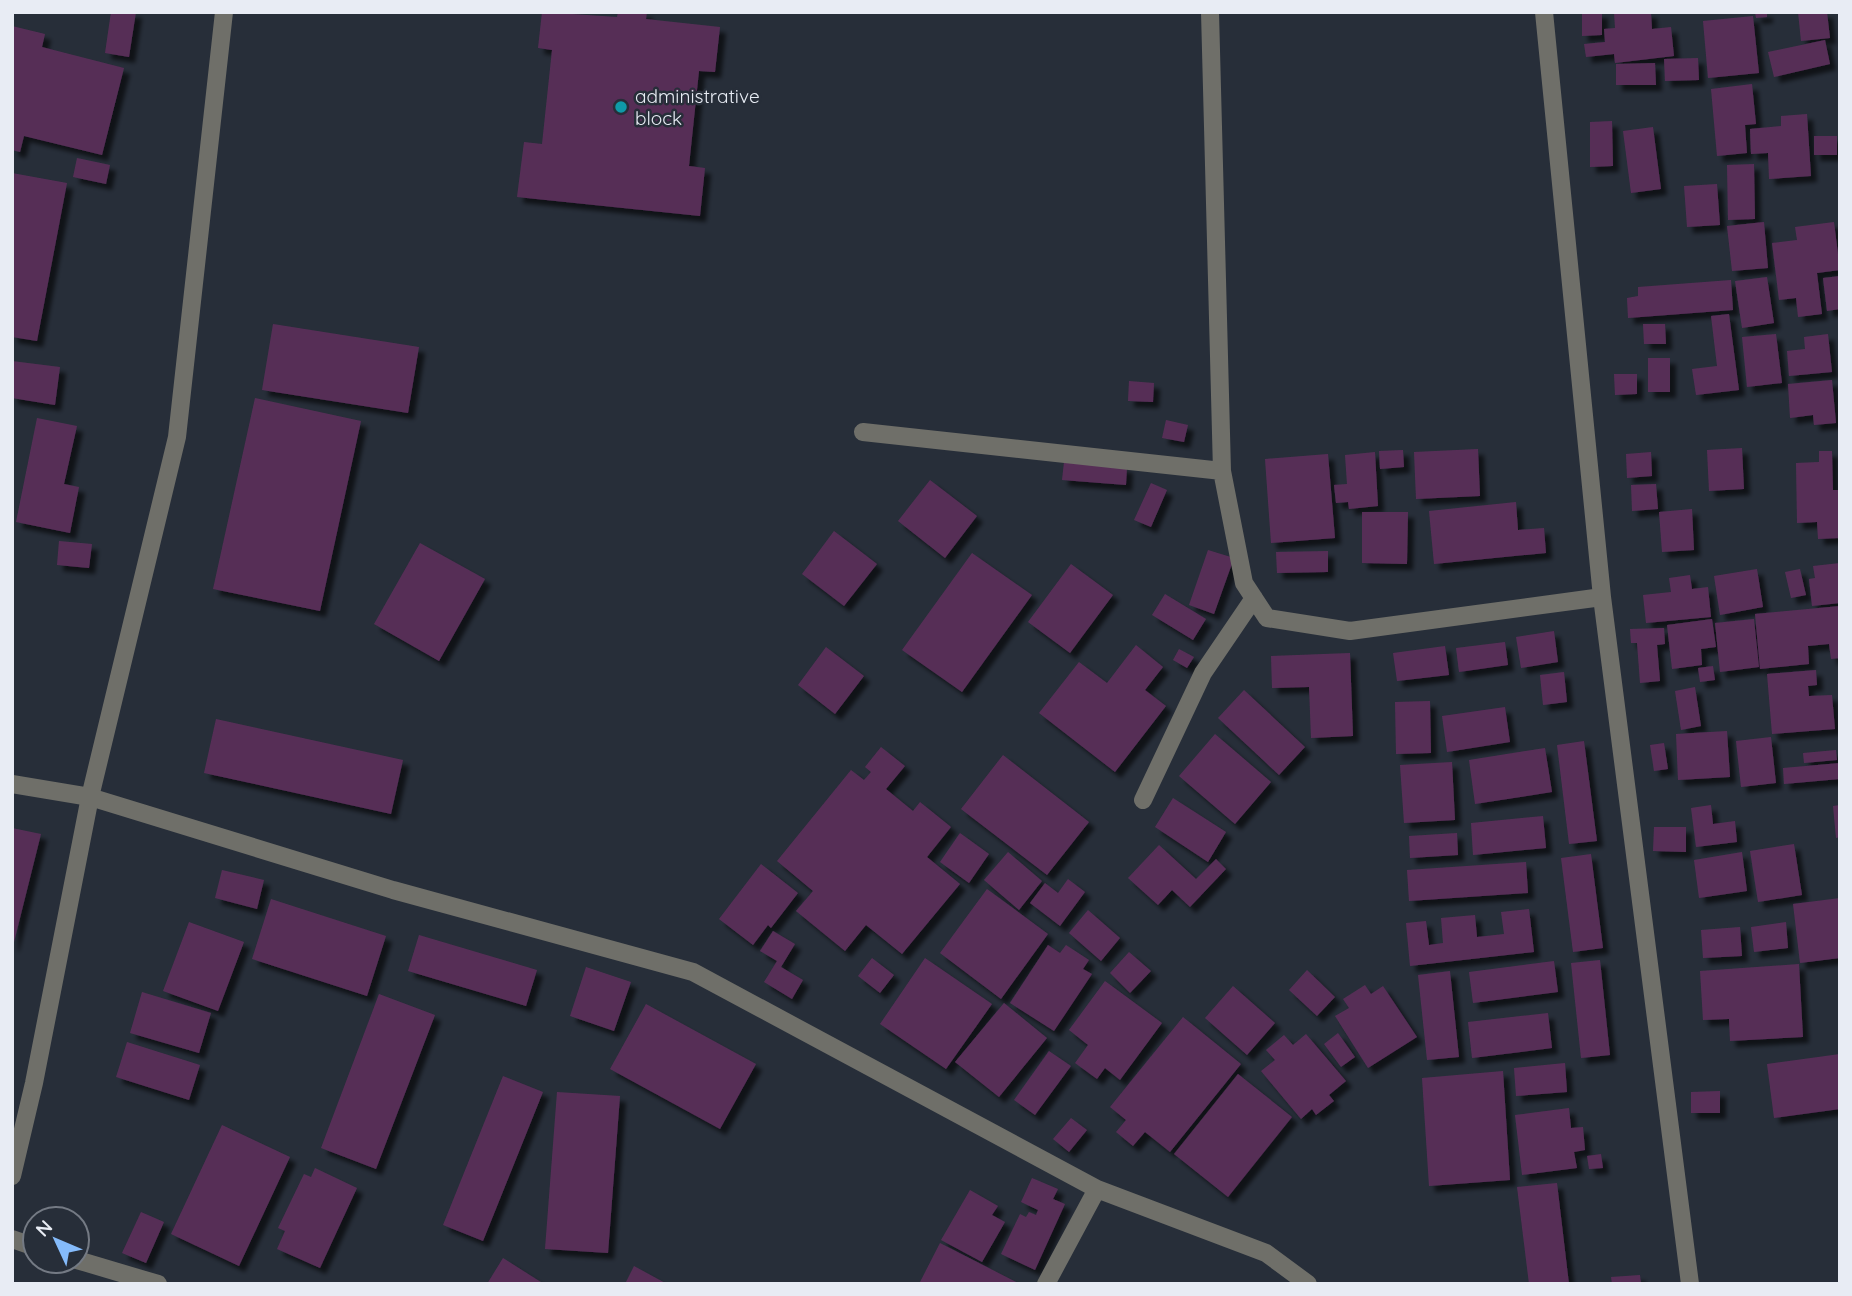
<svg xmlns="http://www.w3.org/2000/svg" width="1852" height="1296" font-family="Quicksand,sans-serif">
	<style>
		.building { fill: #572e57; filter: url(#shadow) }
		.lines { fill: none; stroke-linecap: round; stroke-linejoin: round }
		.minor { stroke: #6f6f69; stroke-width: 18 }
		.culture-dot { fill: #0f9aa8; stroke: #272e39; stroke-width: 2.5 }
		.labels { text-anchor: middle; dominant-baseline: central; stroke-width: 5; stroke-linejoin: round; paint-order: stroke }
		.poi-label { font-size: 19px; fill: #e8ecf4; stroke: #272e39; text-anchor: start }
	</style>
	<defs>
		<filter id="shadow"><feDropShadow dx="6" dy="6" stdDeviation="2" flood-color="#0009"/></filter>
	</defs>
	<rect width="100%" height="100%" fill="#272e39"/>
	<path class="building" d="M111 12H136L129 57 105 53Z
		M542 12 617 17 618 12H647L646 19 720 27 715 72 699 71 689 166 705 168 700 216 517 197 524 142 542 144 552 50 538 48Z
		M1582 12H1602V35L1582 36Z
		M1614 12H1651L1652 29 1671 27 1674 56 1615 63 1614 54 1586 57 1584 44 1605 42 1604 29 1615 28Z
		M1755 12H1767V17L1756 18Z
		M1798 12H1827L1830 38 1801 41Z
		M1753 16 1759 73 1708 78 1703 21Z
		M12 26 45 34 42 47 124 68 102 155 24 136 20 152 12 150Z
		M1825 40 1830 64 1774 77 1768 52Z
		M1698 58 1699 80 1665 81 1664 59Z
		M1655 63 1656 85H1616V64Z
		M1752 84 1756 124 1745 125 1747 153 1717 156 1711 89Z
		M1807 114 1811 176 1769 179 1768 153 1751 154 1750 129 1781 126V116Z
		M1612 121 1613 166 1590 167V122Z
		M1653 127 1661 189 1631 193 1623 131Z
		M1814 136H1837V155H1814Z
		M77 158 110 165 106 184 73 177Z
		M1754 164 1755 219 1728 220 1727 165Z
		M12 173 67 183 37 341 12 337Z
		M1717 184 1720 225 1687 227 1684 186Z
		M1764 222 1768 268 1732 271 1727 226Z
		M1834 222 1840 270 1817 273 1822 314 1798 317 1796 298 1779 300 1772 243 1797 240 1795 227Z
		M1840 276V309L1827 311 1823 278Z
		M1767 277 1774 323 1742 328 1735 281Z
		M1731 280 1733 310 1628 318 1627 298 1638 296V287Z
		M1729 314 1739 390 1696 395 1692 369 1717 366 1711 316Z
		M273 324 419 347 408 413 262 390Z
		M1643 324H1665L1666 344H1644Z
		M1776 334 1782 383 1747 387 1742 337Z
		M1828 334 1832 372 1789 376 1787 351 1805 349 1804 337Z
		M1648 358H1670V392H1648Z
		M12 361 60 367 55 405 12 398Z
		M1614 374H1637V394L1615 395Z
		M1832 380 1836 423 1814 425 1813 415 1790 418 1788 384Z
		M1129 381 1154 383 1153 402 1128 401Z
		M255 398 361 421 320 611 213 589Z
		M37 418 77 426 64 484 79 487 70 533 16 522Z
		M1166 420 1188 425 1184 442 1162 438Z
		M1742 448 1744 489 1709 491 1707 450Z
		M1478 449 1480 496 1416 499 1414 452Z
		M1403 450 1404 467 1380 469 1379 451Z
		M1819 451H1832L1833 490H1840V538L1818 539 1817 522 1797 523 1796 463 1819 462Z
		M1375 452 1378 506 1349 509 1348 502 1336 503 1334 485 1347 484 1345 455Z
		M1651 452 1652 476 1627 478 1626 454Z
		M1328 454 1335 538 1271 543 1265 459Z
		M1064 462 1127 467 1126 485 1062 480Z
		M930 480 977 516 945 558 898 521Z
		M1151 483 1167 490 1151 527 1134 520Z
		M1656 484 1658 509 1632 511 1631 485Z
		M1516 502 1518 530 1544 528 1546 553 1434 564 1429 511Z
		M1692 509 1694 550 1662 552 1659 512Z
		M1362 512H1408L1407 564 1362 563Z
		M834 531 877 564 844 606 802 574Z
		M59 541 92 544 89 568 57 565Z
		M420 543 485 579 439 661 374 624Z
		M1208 550 1234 558 1214 614 1189 605Z
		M1328 551V572L1277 573 1276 552Z
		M972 553 1032 595 962 692 902 650Z
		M1840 563V603L1812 606 1809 579 1815 578 1813 566Z
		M1071 564 1113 595 1070 653 1028 622Z
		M1757 569 1763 607 1720 615 1714 576Z
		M1800 569 1806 595 1791 598 1785 572Z
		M1690 575 1692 589 1708 587 1711 617 1646 623 1643 595 1671 592 1669 578Z
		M1165 594 1206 619 1193 640 1152 615Z
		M1840 606V658L1831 659 1829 644 1808 646 1809 664 1760 669 1755 614Z
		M1712 619 1716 647 1701 649 1702 665 1672 669 1667 625Z
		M1754 619 1759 667 1720 672 1715 623Z
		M1664 628 1665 644 1657 645 1660 681 1640 683 1637 643H1631L1630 629Z
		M1554 631 1558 662 1521 668 1516 637Z
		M1505 642 1508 665 1459 672 1456 648Z
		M1136 645 1163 667 1145 690 1166 706 1115 772 1039 713 1079 662 1107 683Z
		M1445 646 1449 675 1397 681 1393 653Z
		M826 647 864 676 835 714 798 685Z
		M1179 649 1194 657 1187 668 1173 660Z
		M1350 653 1353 736 1311 738 1309 687 1272 688 1271 656Z
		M1713 666 1715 680 1700 682 1698 668Z
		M1816 670 1817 685 1808 686 1809 696 1832 695 1835 729 1772 734 1767 674Z
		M1564 672 1567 702 1543 705 1540 675Z
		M1695 687 1701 726 1681 730 1675 691Z
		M1244 690 1305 747 1279 775 1218 718Z
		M1430 701 1431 753 1396 754 1395 702Z
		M1505 707 1510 742 1447 752 1442 716Z
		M216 719 403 760 391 814 204 773Z
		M1727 731 1730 777 1678 780 1676 734Z
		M1215 734 1271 782 1235 824 1179 776Z
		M1771 737 1776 783 1741 787 1736 741Z
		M1584 741 1597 841 1569 844 1557 745Z
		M1664 743 1668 769 1654 771 1650 745Z
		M881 747 905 766 886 789 913 811 920 802 951 827 927 857 960 884 902 954 866 925 845 951 796 911 813 891 777 861 851 770 864 780 871 772 865 767Z
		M1545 748 1552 792 1475 804 1469 760Z
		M1836 750 1837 760 1804 763 1803 753Z
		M1003 755 1089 822 1047 875 961 809Z
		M1452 762 1455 820 1404 823 1400 765Z
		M1840 763V779L1784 784 1783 768Z
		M1173 798 1226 832 1208 862 1155 827Z
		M1711 805 1713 824 1735 821 1737 842 1696 847 1691 808Z
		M1840 805V837L1836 838 1833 806Z
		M1543 816 1546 848 1473 855 1471 823Z
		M1654 827H1686V852L1653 851Z
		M12 828 41 834 13 946H12Z
		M960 833 989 854 969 883 940 862Z
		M1457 833 1458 855 1410 858 1409 836Z
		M1794 844 1802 895 1758 902 1750 851Z
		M1159 845 1196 879 1216 859 1226 869 1190 907 1172 890 1158 905 1128 878Z
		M1008 852 1042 881 1019 910 984 880Z
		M1742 852 1747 891 1699 898 1694 860Z
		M1591 854 1603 948 1573 952 1561 858Z
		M1526 862 1528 893 1409 901 1407 870Z
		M761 864 798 893 771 928 768 925 753 945 719 919Z
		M222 870 264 880 257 909 215 898Z
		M1068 879 1085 892 1060 926 1030 903 1045 883 1058 893Z
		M987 889 1048 934 1001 999 940 953Z
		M1840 898V958L1800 963 1793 904Z
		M271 899 386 936 367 996 252 959Z
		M1529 909 1534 952 1410 966 1406 923 1426 921 1429 945 1443 943 1441 918 1475 915 1477 937 1504 934 1501 912Z
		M1088 910 1120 938 1101 961 1069 933Z
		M189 922 244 942 218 1011 163 991Z
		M1786 922 1788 948 1754 952 1751 927Z
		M1740 927 1742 956 1703 958 1701 930Z
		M773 931 795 944 781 967 803 980 792 999 764 982 777 961 760 951Z
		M419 935 537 970 526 1006 408 971Z
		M1048 945 1060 953 1066 945 1089 960 1083 969 1092 974 1054 1031 1010 1003Z
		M1129 952 1151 971 1130 993 1110 973Z
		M872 958 894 975 880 993 858 976Z
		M925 958 992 1004 946 1069 880 1024Z
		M1600 960 1610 1055 1581 1058 1571 963Z
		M1554 961 1558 992 1473 1003 1469 972Z
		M1799 964 1803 1037 1730 1041 1729 1019 1703 1020 1700 971Z
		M586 967 631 982 614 1031 570 1016Z
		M1307 970 1335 997 1317 1016 1289 990Z
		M1450 971 1459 1057 1427 1060 1418 975Z
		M1105 981 1162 1023 1120 1080 1105 1068 1097 1079 1075 1063 1088 1045 1069 1030Z
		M1365 985 1371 994 1383 986 1417 1037 1368 1068 1335 1016 1349 1008 1343 999Z
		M1233 986 1275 1023 1247 1055 1205 1018Z
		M142 992 211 1013 199 1053 130 1033Z
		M379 994 435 1015 376 1169 321 1148Z
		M1004 1003 1047 1038 999 1097 955 1062Z
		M646 1004 756 1064 720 1129 610 1069Z
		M1548 1013 1552 1048 1472 1058 1468 1022Z
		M1183 1017 1241 1064 1170 1152 1145 1132 1133 1146 1116 1132 1126 1120 1110 1107Z
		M1338 1033 1355 1057 1341 1067 1324 1044Z
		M1306 1034 1346 1081 1329 1095 1334 1101 1316 1115 1312 1109 1301 1119 1261 1071 1275 1060 1266 1050 1284 1035 1293 1045Z
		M127 1042 200 1065 189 1100 116 1077Z
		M1049 1051 1071 1066 1035 1115 1014 1100Z
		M1840 1054V1109L1774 1118 1767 1064Z
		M1565 1063 1567 1092 1516 1096 1514 1068Z
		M1503 1071 1510 1180 1429 1186 1422 1078Z
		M1238 1074 1292 1117 1228 1197 1174 1154Z
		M503 1076 543 1092 483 1241 443 1225Z
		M1720 1091V1113H1691V1092Z
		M557 1092 620 1096 608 1253 545 1249Z
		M1569 1108 1571 1128 1583 1127 1585 1150 1574 1152 1577 1168 1522 1175 1515 1115Z
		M1071 1118 1087 1130 1069 1152 1053 1139Z
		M222 1125 290 1157 239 1266 171 1234Z
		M1601 1154 1603 1168 1589 1169 1587 1156Z
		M315 1168 357 1188 320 1268 277 1249 285 1231 278 1228 304 1174 311 1177Z
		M1032 1178 1058 1189 1053 1199 1065 1204 1035 1270 1001 1254 1020 1214 1026 1217 1029 1212 1036 1215 1038 1210 1021 1202Z
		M1557 1183 1569 1284H1529L1517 1187Z
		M970 1190 998 1206 992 1215 1005 1222 982 1262 941 1240Z
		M141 1212 164 1222 146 1263 122 1253Z
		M940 1243 1020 1284H919Z
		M503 1258 544 1284H487Z
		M634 1266 667 1284H625Z
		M1640 1275 1641 1284H1612L1611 1277Z"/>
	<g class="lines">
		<path class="minor" d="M1210 12 1222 471 1244 583 1267 618 1350 631 1602 597
			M1544 12 1602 597 1690 1284
			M863 432 1222 471
			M12 784 90 797 393 890 693 972 1097 1189 1266 1253 1308 1284
			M1143 800 1203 673 1254 598
			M12 1176 34 1083 90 797 177 437 224 12
			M12 1239 35 1247
			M77 1260 158 1284
			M1046 1284 1097 1189"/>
	</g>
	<circle class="culture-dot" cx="621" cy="107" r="7"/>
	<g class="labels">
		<g class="poi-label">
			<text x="635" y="96">administrative<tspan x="635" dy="22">block</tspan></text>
		</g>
	</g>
	<rect width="1852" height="1296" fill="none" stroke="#e8ecf4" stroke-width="28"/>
	<g transform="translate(56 1240) rotate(314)"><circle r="33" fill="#272e39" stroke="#747a84" stroke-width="2"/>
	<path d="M0-5L12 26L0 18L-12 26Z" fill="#85bbfb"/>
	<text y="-10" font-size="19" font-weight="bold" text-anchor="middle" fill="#e8ecf4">N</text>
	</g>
</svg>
